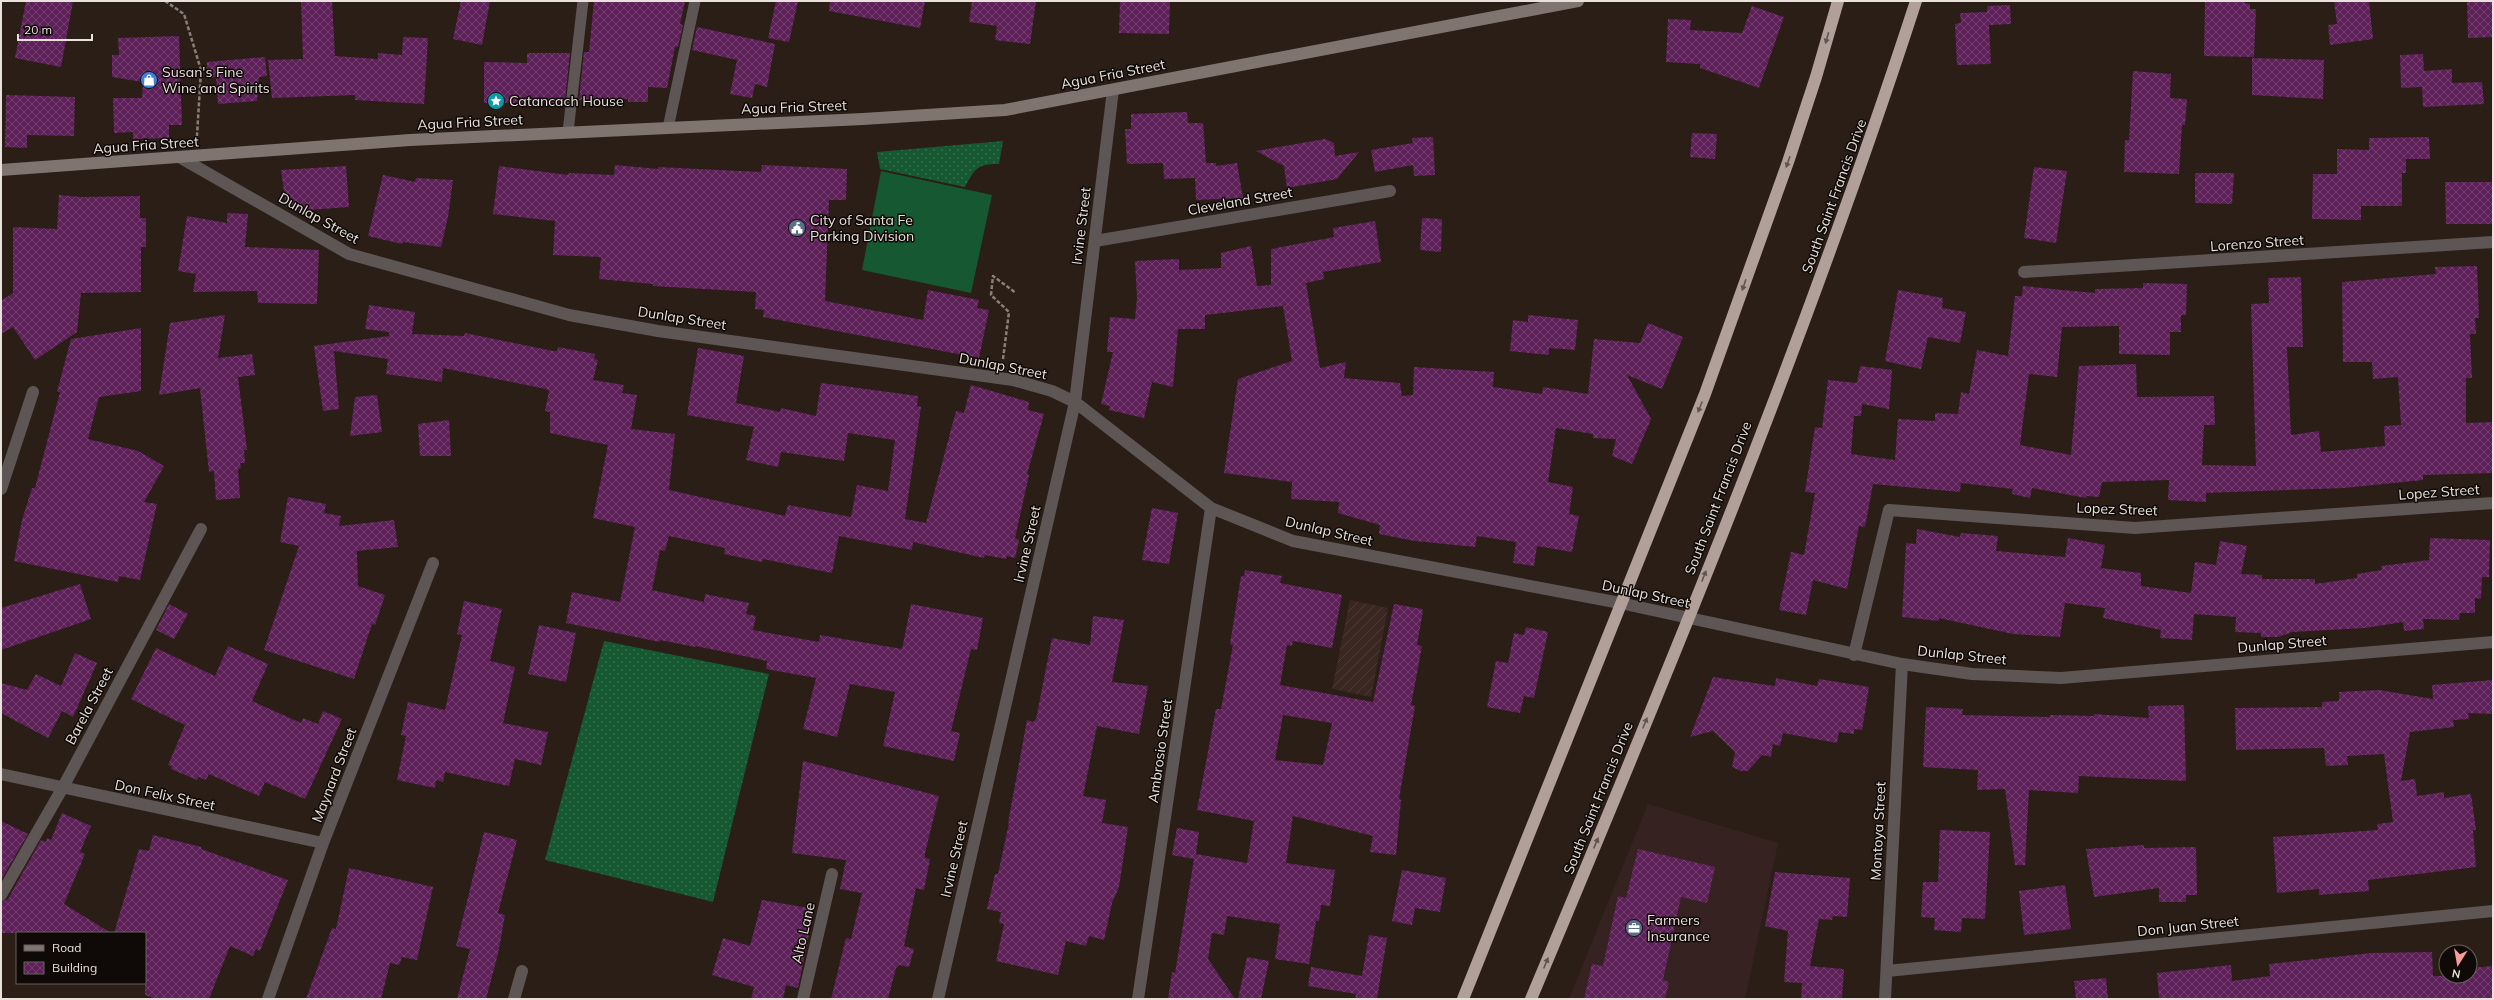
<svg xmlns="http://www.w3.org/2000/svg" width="2494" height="1000" font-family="Mulish,sans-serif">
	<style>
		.commercial { fill: #362321 }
		.industrial { fill: url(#industrial-furrows) }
		.grass { fill: url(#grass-dots) }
		.pitch { fill: #155831 }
		.building { fill: url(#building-cross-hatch); fill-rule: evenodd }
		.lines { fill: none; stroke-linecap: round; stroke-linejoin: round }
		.path { stroke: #897f79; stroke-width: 2.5; stroke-dasharray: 4 2; stroke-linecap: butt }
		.lane { stroke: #5d5654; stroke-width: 11 }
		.street { stroke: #5d5654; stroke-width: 12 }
		.secondary { stroke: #7f7470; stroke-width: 12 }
		.highway { stroke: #b19f9a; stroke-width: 12 }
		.oneway { fill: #605450 }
		.labels { text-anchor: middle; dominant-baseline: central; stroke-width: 3; stroke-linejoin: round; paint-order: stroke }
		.poi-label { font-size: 14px; fill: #e9e1dc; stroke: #0f0a07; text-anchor: start }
		.street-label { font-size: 14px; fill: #e9e1dc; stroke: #0f0a07 }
	</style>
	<defs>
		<pattern id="industrial-furrows" width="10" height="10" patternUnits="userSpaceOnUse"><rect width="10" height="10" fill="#3a2721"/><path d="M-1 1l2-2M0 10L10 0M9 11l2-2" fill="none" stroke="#4d3c36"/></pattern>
		<pattern id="grass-dots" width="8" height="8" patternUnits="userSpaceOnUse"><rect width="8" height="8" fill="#155831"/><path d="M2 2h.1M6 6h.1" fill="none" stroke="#37704e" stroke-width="1.8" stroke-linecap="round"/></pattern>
		<pattern id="building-cross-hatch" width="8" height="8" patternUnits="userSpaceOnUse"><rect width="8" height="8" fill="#5d2059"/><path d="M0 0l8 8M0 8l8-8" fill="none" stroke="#744070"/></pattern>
	</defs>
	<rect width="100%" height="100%" fill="#2a1e17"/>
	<path class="commercial" d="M1648 804 1778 843 1745 999H1569Z"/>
	<path class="industrial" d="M1350 600 1388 608 1371 697 1332 689Z"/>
	<path class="grass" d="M1003 141 999 164C977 164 975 168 965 187L880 169 877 152Z
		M604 641 769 674 713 902 545 860Z"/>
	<path class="pitch" d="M881 171 992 195 971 293 862 270Z"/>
	<path class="building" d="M26 1H73L61 67 15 58Z
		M301 1H332L335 56 378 59V53L402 55 403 37 428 38 424 104 355 100V95L272 98 268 60 303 59Z
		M461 1H490L482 45 453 39Z
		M594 1H685L680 24 683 25 678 47H675L667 88 648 87V102H628V99L579 100 584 52H589Z
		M776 1H798L789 42 768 38Z
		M830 1H925L920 28 829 11Z
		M972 1H1036L1030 44 995 40 997 26 969 22Z
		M1120 1H1170L1169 34 1119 33Z
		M2205 1H2245V3L2250 4V9H2256L2254 57 2204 56Z
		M2334 1H2369L2373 39 2330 45 2328 25 2337 24Z
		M2467 1H2493V37L2468 38Z
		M2010 5 2011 24 1989 25 1991 64 1957 65 1955 24 1961 23 1960 13 1987 12V6Z
		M1752 6 1784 17 1759 88 1700 68V64L1666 62 1668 19 1691 20 1690 30 1742 33Z
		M697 27 775 44 767 87 755 84 752 98 730 94 737 60 692 50Z
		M179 36 182 125H169V138L133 139V132L114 133 113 98H142L143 82 112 77V55H119L118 38Z
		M527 53H570L565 100H562V103H484V62L527 63Z
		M2423 54 2424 71 2452 69V83L2482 82 2484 104 2423 107 2422 87 2401 88 2400 55Z
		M265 57 267 76 259 77 257 101 218 104 216 77 207 78V62Z
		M2252 58 2324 60 2323 99 2252 95Z
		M2133 71 2171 74 2170 98 2187 99 2185 125H2182L2179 174 2124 172 2125 140H2129Z
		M6 95 75 97 74 136 27 135V148L5 147Z
		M1187 112 1188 123H1203L1206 163H1216V166L1237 163 1243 198 1196 200 1195 178 1164 179 1163 163 1127 164 1125 129H1131V114Z
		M1692 133 1717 134 1715 159 1690 157Z
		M1433 137 1435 175 1414 176 1413 165 1375 172 1371 150 1413 143 1412 138Z
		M2429 137 2430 159H2406V173H2402V206H2361V220L2312 219 2313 174H2337V149L2369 150V138Z
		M1325 139 1334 143 1335 156 1359 152 1337 179 1287 188 1284 166 1256 151Z
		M615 165 658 169V167L761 172 762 165 847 169 846 200H829L825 301 923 320 928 290 979 300 977 308 989 310 979 358 763 317 764 310 755 309 756 292 653 286V284L599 279 601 257 553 255 555 221 493 214 499 166 568 175V173L614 175Z
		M346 166 349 207 294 211 286 206 281 170Z
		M2034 167 2067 171 2056 243 2024 238Z
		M2195 173H2234L2232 204 2195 203Z
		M383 175 415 182 416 178 453 180 448 217 441 247 403 242 402 244 368 236Z
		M2445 182H2493V224H2446Z
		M59 195 81 197 140 196V218H146V247H141V292L81 293 77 332 35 360 13 327 1 334V301L13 293V227L57 229Z
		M227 213 248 214 245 247 319 250 317 304 258 303 257 291 193 292 196 274 178 271 187 216 227 223Z
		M1422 218 1442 219 1441 252 1420 250Z
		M1375 221 1381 262 1323 272 1324 279 1306 283 1320 368 1346 362 1344 378 1400 383 1402 396 1413 395 1414 367 1494 372 1493 387 1542 394 1543 387 1588 394 1594 339 1640 343 1648 323 1683 337 1662 389 1627 375 1651 419 1632 464 1612 456 1616 439 1593 438V434L1556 428 1548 482 1573 487 1569 514 1579 516 1572 552 1537 546 1534 566 1513 563 1516 542 1477 536 1475 547 1415 541 1379 534 1380 525 1338 513 1339 502 1291 499 1292 482 1224 473 1238 379 1292 361 1283 306 1205 315V329H1178L1173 387 1152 382 1144 418 1109 410 1110 406 1101 404 1113 352H1107L1110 317 1135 319 1137 298 1135 261 1179 259V270L1221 268V253L1251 246 1257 286 1271 285V249L1334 237 1333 228Z
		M2477 266 2479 318H2475L2476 334H2470L2472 378H2466V423L2493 422V473L2423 475V480L2344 488 2206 493V502L2168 500 2169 480 2102 482 2099 497 2087 496 2086 498 2032 488 2030 498 2012 494 2013 489 1961 483 1960 492 1873 484 1865 527 1859 526 1847 589 1813 580 1806 615 1779 610 1791 552 1804 555 1815 493 1805 492 1815 427 1822 428 1828 380 1857 383 1860 366 1892 370 1889 409 1862 404 1861 416H1854L1851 454 1895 460 1898 419 1935 421V413L1958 414 1961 392 1969 394 1977 350 2008 356 2015 296H2022L2023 286 2095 293V289L2143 288V283L2187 284 2186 315H2181V332H2170V355L2119 354V326L2062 327 2057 377 2029 374 2020 445 2071 455 2079 366 2136 364 2137 397 2214 396 2215 425H2204L2202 465 2256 466 2251 304 2269 303 2268 278 2301 277 2303 347H2287L2291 435 2319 431 2321 452 2385 446 2384 426 2401 425 2398 377 2373 379 2372 362H2343L2342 282 2436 274 2435 267Z
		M1898 290 1943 298 1942 308 1966 312 1960 343 1928 337 1921 369 1885 361Z
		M369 305 415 312 412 334 464 336 465 333 553 351H557L558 347 595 354 594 359 598 360 593 380 624 385 622 393 637 395 631 429 675 434 669 490 785 516 788 505 851 517 857 485 888 491 895 440 848 433 844 461 781 452 778 467 746 460 754 427 687 415 698 348 744 356 736 403 780 412 781 408 816 416 821 383 918 396 917 406 921 407 905 519 926 523 956 411 964 413 971 385 1029 402 1028 410 1044 414 1027 474 1029 475 1015 538 1019 540 1015 558 1007 556 1006 559 985 555 984 558 913 542 912 550 839 536 832 573 763 559 762 562 724 554 725 548 669 536 665 551 660 550 652 590 704 602 705 594 749 603 746 614 756 616 753 630 819 642 820 635 902 649 911 604 983 618 977 650 971 649 951 731 960 733 954 761 883 746 895 692 850 684 837 737 803 729 816 678 766 669 767 661 696 646 695 647 660 640V642L566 623 572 592 620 602 635 527 593 518 608 445 550 433V412L545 411 549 391 546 389 443 368 442 382 386 374 388 359 334 351 339 409 323 411 314 346 389 336V332L365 329Z
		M225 315 218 358 252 354 255 375 238 377 247 450H244L245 463H240L241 468 238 469 240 498 216 500 214 471 209 472 200 388 159 395 170 323Z
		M1528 315 1578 320 1575 350 1549 348V355L1510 351 1513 320 1528 322Z
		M141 328V391L99 397 88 439 138 451 164 466 144 502 157 504 140 580 119 576 118 582 14 561 22 520 32 488H35L60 392H57L71 339Z
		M377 395 382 432 350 436 355 397Z
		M449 420 451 456H420L418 424Z
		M288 497 326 504 324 513 341 516 339 526 394 520 398 547 357 551 358 586 385 595 375 625 372 624 354 679 264 650 299 546 280 542Z
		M1152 508 1178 513 1169 564 1142 560Z
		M1917 529 1960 537 1961 533 1998 536 1996 551 2065 557 2068 538 2105 545 2101 568 2141 573V586L2191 593 2195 562 2216 565 2220 541 2247 546 2241 574 2262 575V579H2315V584L2357 578V574L2382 570 2381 566 2429 560 2430 538 2490 540 2489 577H2482L2481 599 2475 598V613H2460L2459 620 2423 619 2424 629 2404 631 2403 622 2365 628 2292 632 2278 637H2261V633L2235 632 2236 617 2194 614 2192 640 2160 638 2161 630 2103 618 2105 608 2065 603 2060 637 2013 634 1939 618V621L1902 617 1906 543 1916 544Z
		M1245 570 1282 576 1280 583 1342 595 1332 648 1293 641 1292 646 1287 645 1280 685 1373 702 1394 604 1422 609 1423 611 1417 645 1422 646 1411 705 1415 706 1399 799 1401 800 1396 855 1370 852 1373 836 1293 816 1286 863 1335 870 1330 906 1321 905 1319 921H1316L1309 964 1275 959 1280 924 1227 916 1224 935 1212 933 1208 959 1235 999H1168L1172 972 1175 973 1194 859 1172 855 1177 828 1199 832 1196 854 1247 863 1254 821 1197 810 1216 709H1221L1233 645 1230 644 1241 576H1244ZM1283 715 1332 723 1323 765 1275 760Z
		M80 584 91 619 1 650V608Z
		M464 601 502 609 490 661 515 667 503 723 548 732 541 765 515 759 509 786 445 772 443 782 436 780 435 788 397 780 406 736 401 735 408 702 445 710 462 635 457 634Z
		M169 604 188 614 174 639 156 630Z
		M1093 616 1124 620 1112 682 1148 686 1139 734 1097 726 1083 796 1106 800 1102 823 1128 827 1119 887 1112 903 1104 940 1089 936 1086 946 1066 941 1058 975 996 961 1004 924 999 923 1001 912 987 909 995 874H998L1009 823H1008L1027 720 1033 722 1036 719 1052 638 1090 645Z
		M539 625 576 633 566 682 528 674Z
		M1526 627 1548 632 1534 698 1524 696 1520 713 1487 707 1496 661 1508 663 1514 633 1524 635Z
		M228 646 268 664 252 701 301 723 303 718 318 724 323 711 342 719 305 799 265 782 259 796 209 774 206 780 198 777 197 780 171 769 172 766 168 765 185 725 131 699 156 648 215 676Z
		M75 653 97 663 73 717 62 711 48 738 1 713V683L27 690 36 674 61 686Z
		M1713 677 1775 686 1776 678 1817 686 1819 679 1869 687 1862 730 1854 729V734L1839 732 1837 743 1783 733 1780 746 1773 744 1771 757 1762 755 1748 771H1741L1732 767 1735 752 1713 731 1690 737Z
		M2493 680V714L2468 713 2469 719 2453 720 2454 727 2410 732 2401 781 2415 779 2417 796 2444 792V798L2471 794 2476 830H2473L2476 867 2368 880 2369 891 2319 895V889L2277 893 2273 837 2378 830 2377 824 2393 822 2384 754 2347 756 2348 765 2326 766 2324 748 2236 750 2235 708 2322 707V702L2339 701V692L2379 690 2433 699 2432 685Z
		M2184 705 2186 781 2079 776 2078 793 2029 790 2025 865H2015L2005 789 1977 790 1978 770 1923 767 1926 707 1963 709 1962 715 2050 717V715L2094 716V714L2149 718 2148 706Z
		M803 761 939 796 925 853V858L930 859 924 890 916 888 904 946 914 949 909 967 899 965 896 968 888 999H831L846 938 851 939 862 893 840 889 846 860 792 853Z
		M62 813 91 826 80 852 85 854 64 904 111 933H1V902L8 899 41 840 46 842 47 838 51 840Z
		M1 821 28 834 1 880Z
		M1940 830 1990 832 1985 919 1962 918 1961 932 1934 930 1935 918 1921 917 1923 882H1938Z
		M484 832 517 840 498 913 505 915 498 954 486 999H457L470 949 456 946Z
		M153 835 201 847V849L288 880 260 951 256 949 253 956 230 946 209 999H156L145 995V933H114L139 849 149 851Z
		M2144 845V848L2196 847 2197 895H2186V902H2159V888L2094 897 2086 849Z
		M1638 849 1715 867 1707 903 1681 897 1663 980 1669 982 1665 999H1584L1592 964 1603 966 1618 896 1626 898Z
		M349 868 433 887 417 960 402 957 399 965 390 963 381 999H306L332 928 336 929Z
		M1402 870 1446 878 1440 912 1415 908 1412 925 1392 921Z
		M1775 872 1850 878 1847 917 1833 916 1832 920 1819 919 1810 966 1844 969 1842 999H1801L1802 983 1784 982 1788 931 1765 926Z
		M2065 885 2071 929 2024 935 2019 891Z
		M762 900 814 909 798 988 786 985 783 999H751L754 987 712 975 723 938 750 946Z
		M1369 935 1387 938 1377 999H1355L1356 994 1308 986 1311 967 1362 976Z
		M2432 952 2433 976H2470V968L2493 966V999H2159L2157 973 2231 965 2232 981 2270 976 2269 964 2371 953Z
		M1247 957 1269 961 1261 999H1238Z
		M2106 978 2108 999H2076L2074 981Z"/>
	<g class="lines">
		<path class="path" d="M165 1 184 14 201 70 197 136
			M1003 359 1009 312 991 295 993 276 1016 293"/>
		<path class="lane" d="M668 128 695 1
			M568 132 583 1"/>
		<path class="street" d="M181 158 349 254 569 315 658 331 1013 380 1052 391 1075 402 1211 508 1293 541 1620 603 1902 664 1972 674 2061 678 2493 642
			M1095 241 1390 191
			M2024 272 2493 242
			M1 489 33 392
			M1854 655 1889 510 2135 528 2493 503
			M1 774 323 843
			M1 895 62 789 201 529
			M1887 971 2493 911
			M268 999 323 843 433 563
			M514 999 522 971
			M803 999 832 874
			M938 999 1075 402 1113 90
			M1138 999 1211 508
			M1885 999 1902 664"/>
		<path class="secondary" d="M1 170 410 140 863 119 1005 110 1578 1"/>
		<path class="highway" d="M1463 999 1705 394 1788 162 1816 77 1838 1
			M1531 999C1669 671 1806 340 1916 1"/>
	</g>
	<defs><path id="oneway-solid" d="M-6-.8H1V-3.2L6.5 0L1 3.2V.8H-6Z"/></defs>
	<g class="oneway">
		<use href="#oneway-solid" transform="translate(1827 38) rotate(106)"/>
		<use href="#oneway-solid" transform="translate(1788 162) rotate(109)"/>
		<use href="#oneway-solid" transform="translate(1744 285) rotate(109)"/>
		<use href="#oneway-solid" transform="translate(1700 407) rotate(112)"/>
		<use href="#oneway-solid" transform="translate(1704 576) rotate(-69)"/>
		<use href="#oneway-solid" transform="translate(1645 723) rotate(-68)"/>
		<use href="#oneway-solid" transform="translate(1596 843) rotate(-67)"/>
		<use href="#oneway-solid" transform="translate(1546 963) rotate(-67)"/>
	</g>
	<defs>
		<g id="shop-disc" transform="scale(0.9)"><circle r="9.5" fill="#3f7fe0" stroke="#0f0a07"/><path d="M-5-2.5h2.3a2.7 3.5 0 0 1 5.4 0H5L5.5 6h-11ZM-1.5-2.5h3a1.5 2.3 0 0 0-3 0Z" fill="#fff"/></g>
		<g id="sight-disc" transform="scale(0.9)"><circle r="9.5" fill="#0f9aa8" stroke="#0f0a07"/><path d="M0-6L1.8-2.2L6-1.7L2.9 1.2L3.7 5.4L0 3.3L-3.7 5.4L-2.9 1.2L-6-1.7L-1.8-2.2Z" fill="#fff"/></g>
		<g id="civic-disc" transform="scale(0.9)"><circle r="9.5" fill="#5c6f8a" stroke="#0f0a07"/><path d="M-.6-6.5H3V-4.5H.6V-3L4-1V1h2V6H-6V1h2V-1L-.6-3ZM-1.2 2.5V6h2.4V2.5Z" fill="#fff"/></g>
		<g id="office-disc" transform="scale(0.9)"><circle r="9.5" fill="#5c6f8a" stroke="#0f0a07"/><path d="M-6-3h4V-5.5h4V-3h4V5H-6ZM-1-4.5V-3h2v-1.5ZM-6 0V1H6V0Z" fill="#fff"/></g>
	</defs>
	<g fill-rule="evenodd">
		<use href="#shop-disc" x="149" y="80"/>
		<use href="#sight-disc" x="496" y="101"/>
		<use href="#civic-disc" x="797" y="228"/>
		<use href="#office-disc" x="1634" y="928"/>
	</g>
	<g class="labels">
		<g class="poi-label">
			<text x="162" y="72">Susan's Fine<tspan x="162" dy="16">Wine and Spirits</tspan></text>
			<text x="509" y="101">Catancach House</text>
			<text x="810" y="220">City of Santa Fe<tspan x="810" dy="16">Parking Division</tspan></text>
			<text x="1647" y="920">Farmers<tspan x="1647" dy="16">Insurance</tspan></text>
		</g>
		<g class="street-label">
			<text transform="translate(1113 74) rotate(-11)">Agua Fria Street</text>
			<text transform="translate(794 107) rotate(-2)">Agua Fria Street</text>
			<text transform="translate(470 122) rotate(-3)">Agua Fria Street</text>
			<text transform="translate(146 145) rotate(-4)">Agua Fria Street</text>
			<text transform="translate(1834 196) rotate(-70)">South Saint Francis Drive</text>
			<text transform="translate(1240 201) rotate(-10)">Cleveland Street</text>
			<text transform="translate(319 218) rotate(29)">Dunlap Street</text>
			<text transform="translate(1081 226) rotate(-83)">Irvine Street</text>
			<text transform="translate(2257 243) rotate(-4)">Lorenzo Street</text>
			<text transform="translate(682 318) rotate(9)">Dunlap Street</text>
			<text transform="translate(1003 366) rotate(11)">Dunlap Street</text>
			<text transform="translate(2439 492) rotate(-4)">Lopez Street</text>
			<text transform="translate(1718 498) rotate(-69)">South Saint Francis Drive</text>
			<text transform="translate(2117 509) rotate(2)">Lopez Street</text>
			<text transform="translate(1329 531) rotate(13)">Dunlap Street</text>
			<text transform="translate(1027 544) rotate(-77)">Irvine Street</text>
			<text transform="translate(1646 594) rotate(12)">Dunlap Street</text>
			<text transform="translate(2282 644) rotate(-5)">Dunlap Street</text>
			<text transform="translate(1962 655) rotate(6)">Dunlap Street</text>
			<text transform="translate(89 706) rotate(-62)">Barela Street</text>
			<text transform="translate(1160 751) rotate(-82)">Ambrosio Street</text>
			<text transform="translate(334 775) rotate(-69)">Maynard Street</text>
			<text transform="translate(165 795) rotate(12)">Don Felix Street</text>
			<text transform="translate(1598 798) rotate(-68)">South Saint Francis Drive</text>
			<text transform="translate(1878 831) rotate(-87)">Montoya Street</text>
			<text transform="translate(954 859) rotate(-77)">Irvine Street</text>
			<text transform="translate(2188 926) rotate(-6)">Don Juan Street</text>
			<text transform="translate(803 933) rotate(-77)">Alto Lane</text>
		</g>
	</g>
	<rect width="2494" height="1000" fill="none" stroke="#e9e1dc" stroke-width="4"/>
	<rect x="16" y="932" width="130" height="52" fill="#0f0a07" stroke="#66605c"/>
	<rect x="24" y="945" width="20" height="6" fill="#7f7470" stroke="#66605c"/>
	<text x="52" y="952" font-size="12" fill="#e9e1dc">Road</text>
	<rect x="24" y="962" width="20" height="12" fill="url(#building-cross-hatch)" stroke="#66605c"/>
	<text x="52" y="972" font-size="12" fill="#e9e1dc">Building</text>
	<g transform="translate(2458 964) rotate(191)"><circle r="19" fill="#0f0a07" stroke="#66605c"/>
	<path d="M0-3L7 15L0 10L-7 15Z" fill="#f59b98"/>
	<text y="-6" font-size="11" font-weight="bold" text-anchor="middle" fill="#e9e1dc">N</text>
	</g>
	<path d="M18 34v6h74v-6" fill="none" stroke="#e9e1dc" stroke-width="2"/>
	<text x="24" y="34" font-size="12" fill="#e9e1dc" stroke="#0f0a07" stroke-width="3" paint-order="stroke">20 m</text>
</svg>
